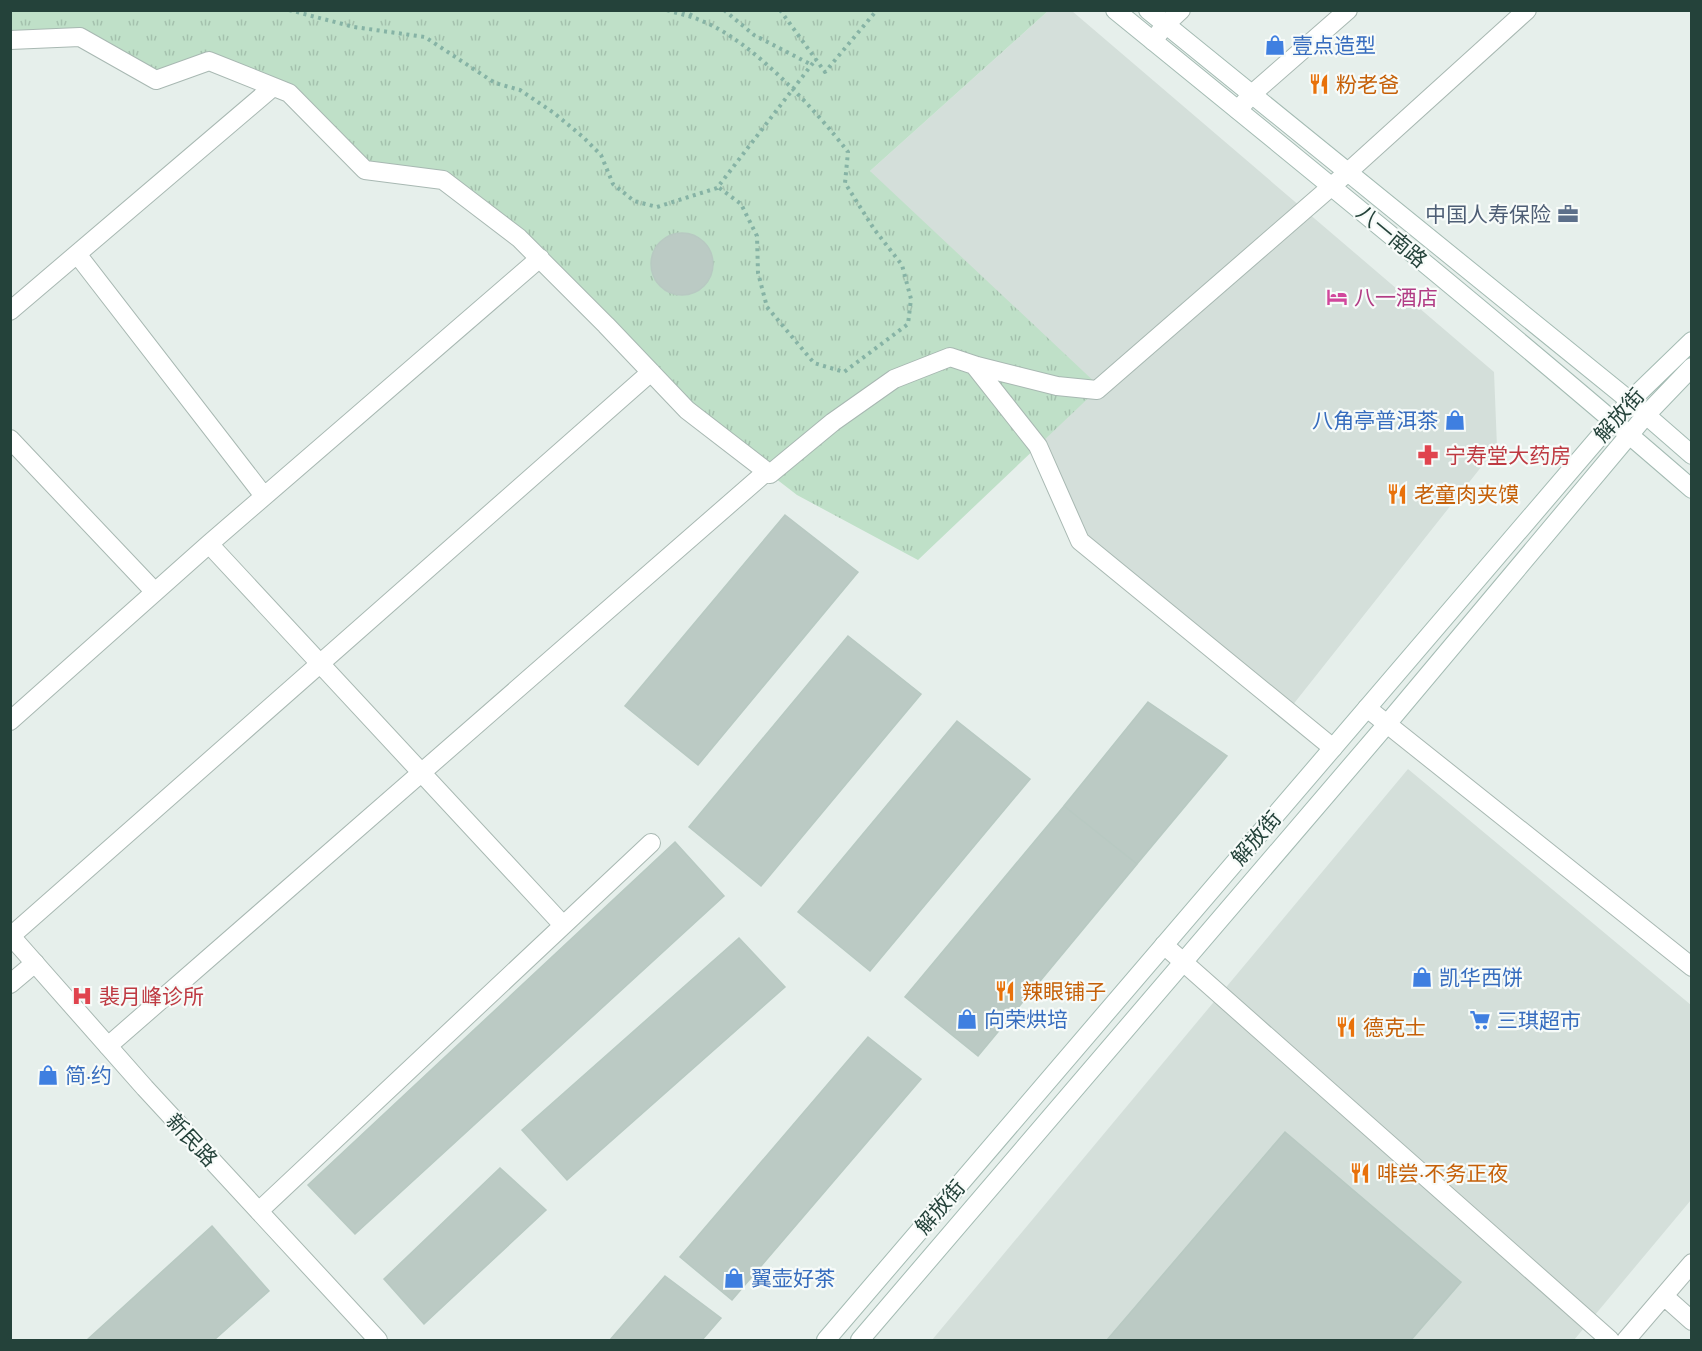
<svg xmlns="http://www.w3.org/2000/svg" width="1702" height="1351" font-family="Montserrat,'Noto Sans SC',sans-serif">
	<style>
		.built { fill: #d4dfda }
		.grass { fill: url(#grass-tufts) }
		.building { fill: #bbcac4; stroke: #b8c9c2; stroke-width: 1.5 }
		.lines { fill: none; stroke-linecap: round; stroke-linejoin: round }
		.minor-casing { stroke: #a8b8b2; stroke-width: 20 }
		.tertiary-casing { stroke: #a8b8b2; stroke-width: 20 }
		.secondary-casing { stroke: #a4bbb3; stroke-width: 20 }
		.path { stroke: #86b3a5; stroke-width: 4; stroke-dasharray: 3 4.5; stroke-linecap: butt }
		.minor { stroke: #fff; stroke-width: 18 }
		.tertiary { stroke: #fff; stroke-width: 18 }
		.secondary { stroke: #fff; stroke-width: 18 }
		.labels { text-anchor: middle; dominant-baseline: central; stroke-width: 4.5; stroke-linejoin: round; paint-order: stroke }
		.shop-label { font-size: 21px; fill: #366cbe; stroke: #f7fbf9; text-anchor: start }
		.food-label { font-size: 21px; fill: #c56008; stroke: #f7fbf9; text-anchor: start }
		.service-label { font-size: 21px; fill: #4e5e75; stroke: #f7fbf9; text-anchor: end }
		.street-label { font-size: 21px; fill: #24423a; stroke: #f7fbf9 }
		.hotel-label { font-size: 21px; fill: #b23c85; stroke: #f7fbf9; text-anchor: start }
		.health-label { font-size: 21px; fill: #be3a42; stroke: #f7fbf9; text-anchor: start }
	</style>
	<defs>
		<pattern id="grass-tufts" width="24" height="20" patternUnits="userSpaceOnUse" patternTransform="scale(1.5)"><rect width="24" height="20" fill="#bfe0c8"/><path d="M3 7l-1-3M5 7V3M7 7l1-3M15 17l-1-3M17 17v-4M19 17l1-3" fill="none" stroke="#a4c1ad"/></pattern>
	</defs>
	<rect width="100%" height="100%" fill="#e6efeb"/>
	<path class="built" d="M1048 11H1072L1494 372 1497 447 1288 711 1080 541 1038 446 870 171Z
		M1408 769 1691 1005V1200L1574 1340H932Z"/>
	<path class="grass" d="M10 11H1048L870 171 1100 387 918 560 797 495 687 410 514 233 434 174 365 170 290 94 209 61 156 80 83 37 11 40Z"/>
	<path class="building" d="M651 264a31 31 0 1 1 62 0a31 31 0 1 1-62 0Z
		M785 515 858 572 698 765 625 706Z
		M848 636 921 694 761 886 689 827Z
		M1148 702 1227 756 1137 864 1064 806Z
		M957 721 1030 779 870 971 798 912Z
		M1064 806 1137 864 978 1056 905 997Z
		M675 842 724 896 355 1234 308 1185Z
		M739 938 785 987 567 1180 522 1130Z
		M868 1037 921 1079 732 1300 680 1257Z
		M1285 1132 1461 1282 1411 1340H1107Z
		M500 1168 546 1210 424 1324 384 1279Z
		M212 1226 269 1291 214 1340H87Z
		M665 1276 721 1318 702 1340H610Z"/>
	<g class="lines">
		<g class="minor-casing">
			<path id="minor" d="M10 40 80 37 156 80 209 61 289 93 365 170 443 180 519 238 606 325 687 410 770 474 833 422 894 379 950 357 977 366 1057 386 1097 390 1348 172 1527 10
				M1153 41 1165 25 1181 10
				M1238 110 1252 94 1348 10
				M77 254 264 496
				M10 311 273 87
				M974 365 1038 446 1080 541 1333 748
				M10 439 155 592
				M209 544 563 925
				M1367 708 1692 967
				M10 721 209 544 540 258
				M11 936 651 372
				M1164 945 1610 1340
				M10 984 35 963
				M108 1046 766 472
				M259 1211 651 843
				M1664 1296 1692 1321
				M1626 1340 1692 1263"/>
		</g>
		<g class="tertiary-casing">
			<path id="tertiary" d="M10 935 145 1088 378 1340"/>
		</g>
		<g class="secondary-casing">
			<path id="secondary" d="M1115 10C1309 168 1503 325 1692 489
				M1148 10 1630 401 1692 455
				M826 1340 1630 401 1692 341
				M860 1340 1387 724 1646 415 1692 367"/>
		</g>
		<path class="path" d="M289 10 354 27 425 37 495 83 520 90 554 113 583 137 601 155 613 184 634 201 657 207 717 188 816 59
			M667 10C679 14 691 16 702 21 751 40 816 110 848 152L845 183 874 229 902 265 911 299 908 324 844 372 814 363 767 307 758 273 757 236 741 204 718 187
			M683 10 693 16
			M724 10 754 35 812 65
			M780 10 825 72 877 10"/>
		<use href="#minor" class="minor"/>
		<use href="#tertiary" class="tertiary"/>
		<use href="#secondary" class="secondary"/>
	</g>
	<defs>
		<g id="shop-bare" transform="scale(1.62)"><path d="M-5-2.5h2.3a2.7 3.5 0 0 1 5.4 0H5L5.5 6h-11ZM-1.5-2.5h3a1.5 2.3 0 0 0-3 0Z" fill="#3f7fe0" stroke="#f7fbf9" stroke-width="2.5" paint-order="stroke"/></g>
		<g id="restaurant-bare" transform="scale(1.62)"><path d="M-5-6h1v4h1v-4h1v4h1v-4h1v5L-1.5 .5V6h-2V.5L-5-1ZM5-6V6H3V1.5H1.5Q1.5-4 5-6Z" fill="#e8710a" stroke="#f7fbf9" stroke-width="2.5" paint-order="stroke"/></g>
		<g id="office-bare" transform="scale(1.62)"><path d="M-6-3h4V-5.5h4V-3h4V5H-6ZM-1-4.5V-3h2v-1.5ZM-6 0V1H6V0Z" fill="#5c6f8a" stroke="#f7fbf9" stroke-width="2.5" paint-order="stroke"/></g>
		<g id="hotel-bare" transform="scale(1.62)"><path d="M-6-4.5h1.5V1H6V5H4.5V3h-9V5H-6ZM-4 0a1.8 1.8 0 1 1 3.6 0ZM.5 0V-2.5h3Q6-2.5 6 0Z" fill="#d1479c" stroke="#f7fbf9" stroke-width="2.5" paint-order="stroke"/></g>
		<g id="pharmacy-bare" transform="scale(1.62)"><path d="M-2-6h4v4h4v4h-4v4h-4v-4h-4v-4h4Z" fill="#e0444e" stroke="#f7fbf9" stroke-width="2.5" paint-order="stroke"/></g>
		<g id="hospital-bare" transform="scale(1.62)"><path d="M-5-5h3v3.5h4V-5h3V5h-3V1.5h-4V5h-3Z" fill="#e0444e" stroke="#f7fbf9" stroke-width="2.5" paint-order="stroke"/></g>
		<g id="supermarket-bare" transform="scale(1.62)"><path d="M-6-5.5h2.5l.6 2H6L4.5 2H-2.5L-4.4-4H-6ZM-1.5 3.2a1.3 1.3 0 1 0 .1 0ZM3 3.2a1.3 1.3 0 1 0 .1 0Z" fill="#3f7fe0" stroke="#f7fbf9" stroke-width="2.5" paint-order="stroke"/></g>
	</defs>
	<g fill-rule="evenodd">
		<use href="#shop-bare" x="1275" y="45"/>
		<use href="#restaurant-bare" x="1319" y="84"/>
		<use href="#office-bare" x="1568" y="214"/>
		<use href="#hotel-bare" x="1337" y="297"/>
		<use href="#shop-bare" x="1455" y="420"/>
		<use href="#pharmacy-bare" x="1428" y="455"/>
		<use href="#restaurant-bare" x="1397" y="494"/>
		<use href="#shop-bare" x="1422" y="977"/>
		<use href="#restaurant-bare" x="1005" y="991"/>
		<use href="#hospital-bare" x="82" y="996"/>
		<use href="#shop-bare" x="967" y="1019"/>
		<use href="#supermarket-bare" x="1480" y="1020"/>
		<use href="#restaurant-bare" x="1346" y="1027"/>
		<use href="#shop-bare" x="48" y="1075"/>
		<use href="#restaurant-bare" x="1360" y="1173"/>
		<use href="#shop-bare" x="734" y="1278"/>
	</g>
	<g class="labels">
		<g class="shop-label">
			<text x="1292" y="45">壹点造型</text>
			<text x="1438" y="420" text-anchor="end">八角亭普洱茶</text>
			<text x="1439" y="977">凯华西饼</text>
			<text x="984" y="1019">向荣烘培</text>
			<text x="1497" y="1020">三琪超市</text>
			<text x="65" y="1075">简·约</text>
			<text x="751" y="1278">翼壶好茶</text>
		</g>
		<g class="food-label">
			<text x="1336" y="84">粉老爸</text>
			<text x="1414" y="494">老童肉夹馍</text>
			<text x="1022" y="991">辣眼铺子</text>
			<text x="1363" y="1027">德克士</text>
			<text x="1377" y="1173">啡尝·不务正夜</text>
		</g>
		<g class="service-label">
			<text x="1551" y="214">中国人寿保险</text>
		</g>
		<g class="street-label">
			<text transform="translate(1392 236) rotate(40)">八一南路</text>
			<text transform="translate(1619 415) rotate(-48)">解放街</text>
			<text transform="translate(1256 838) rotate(-49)">解放街</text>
			<text transform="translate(192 1140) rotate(47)">新民路</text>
			<text transform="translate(940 1207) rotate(-49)">解放街</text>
		</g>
		<g class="hotel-label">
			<text x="1354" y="297">八一酒店</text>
		</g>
		<g class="health-label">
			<text x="1445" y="455">宁寿堂大药房</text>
			<text x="99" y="996">裴月峰诊所</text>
		</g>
	</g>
	<rect width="1702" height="1351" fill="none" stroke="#24423a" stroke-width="24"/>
</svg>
